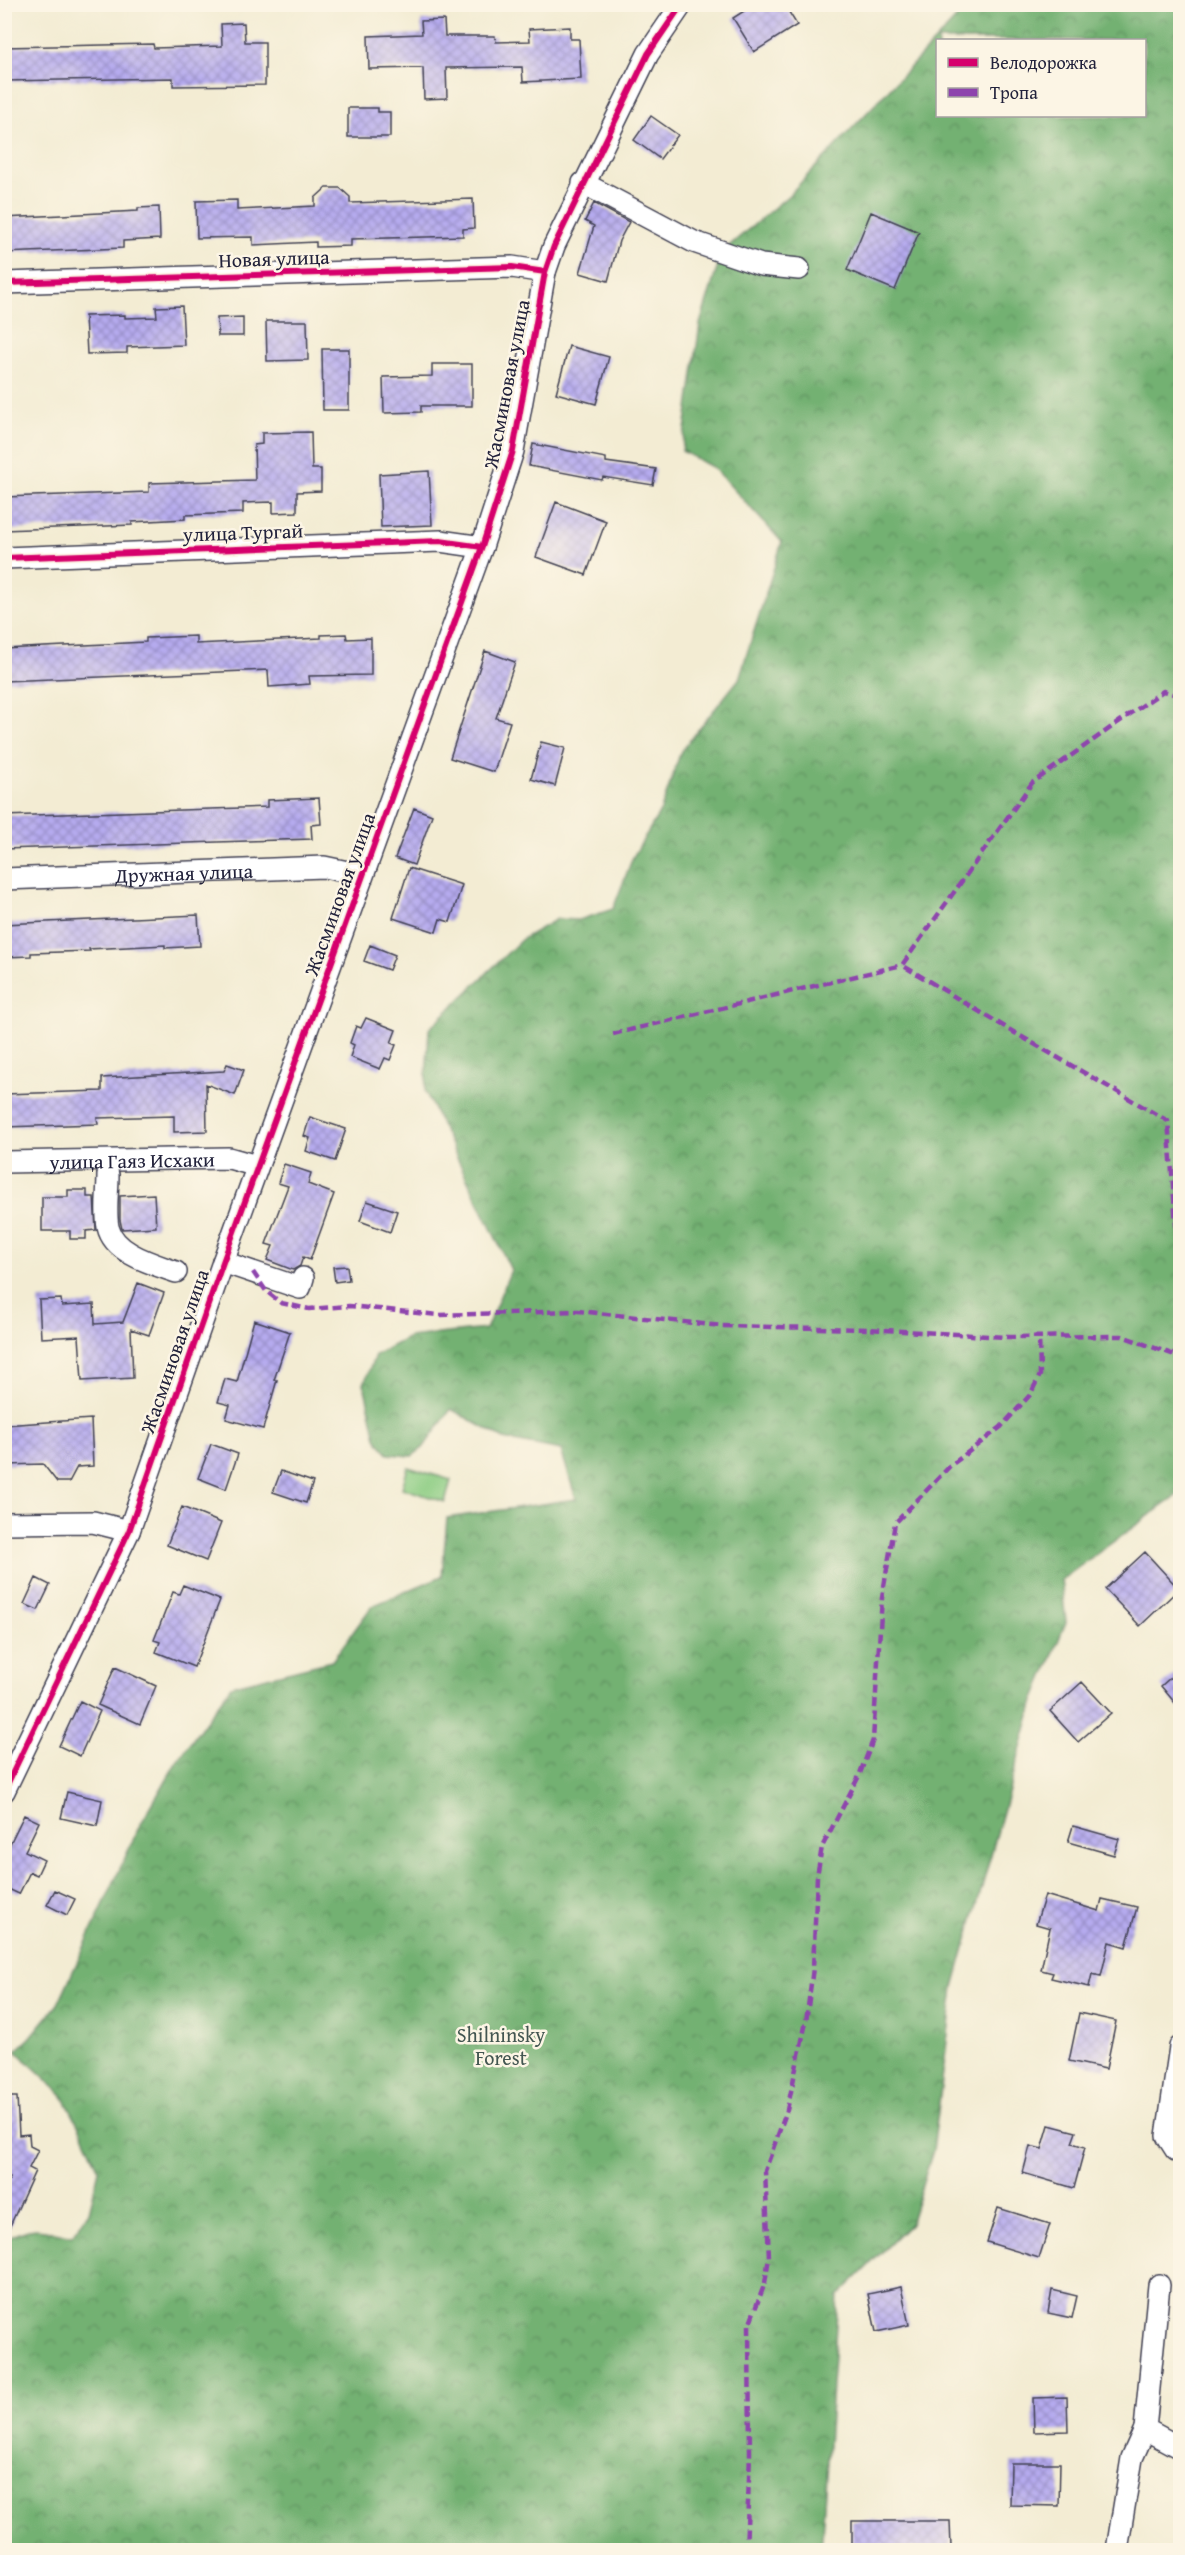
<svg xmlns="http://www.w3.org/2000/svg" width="1185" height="2555" font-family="'Gentium Book Plus',serif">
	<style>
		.forest { fill: url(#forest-crowns); stroke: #4a6a56; stroke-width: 1.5; fill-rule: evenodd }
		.pitch { fill: #8fce85; stroke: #587860; stroke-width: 1.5 }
		.building { fill: url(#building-cross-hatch) }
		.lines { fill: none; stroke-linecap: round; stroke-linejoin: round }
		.minor-casing { stroke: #414052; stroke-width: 24 }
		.minor { stroke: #fff; stroke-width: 21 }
		.quiet { stroke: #8e44ad; stroke-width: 4.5; stroke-dasharray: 9 4.5; stroke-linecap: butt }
		.cycleway-casing { stroke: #fcf5e5; stroke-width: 10 }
		.cycleway { stroke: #d6006c; stroke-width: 6 }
		.labels { text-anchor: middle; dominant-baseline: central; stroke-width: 5; stroke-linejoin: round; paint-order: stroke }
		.street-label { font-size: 20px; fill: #22223b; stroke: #fcf5e5 }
		.park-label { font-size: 20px; fill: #435651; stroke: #fcf5e5 }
	</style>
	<defs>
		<pattern id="forest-crowns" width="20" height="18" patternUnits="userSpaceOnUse" patternTransform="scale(1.5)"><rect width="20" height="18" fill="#73b172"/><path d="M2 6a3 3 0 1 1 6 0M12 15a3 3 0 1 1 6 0" fill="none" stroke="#5e905f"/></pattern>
		<pattern id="building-cross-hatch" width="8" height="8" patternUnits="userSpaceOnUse" patternTransform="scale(1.5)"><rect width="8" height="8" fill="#b6abef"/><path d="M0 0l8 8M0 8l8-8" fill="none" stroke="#948bc3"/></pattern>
	</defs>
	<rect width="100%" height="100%" fill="#fcf5e5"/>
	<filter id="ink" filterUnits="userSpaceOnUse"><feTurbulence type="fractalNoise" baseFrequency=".0167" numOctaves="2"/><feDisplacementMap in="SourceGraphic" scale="12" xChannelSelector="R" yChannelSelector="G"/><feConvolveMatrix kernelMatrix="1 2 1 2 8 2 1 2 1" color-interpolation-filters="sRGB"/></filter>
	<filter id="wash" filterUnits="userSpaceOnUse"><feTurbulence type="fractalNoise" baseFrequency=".008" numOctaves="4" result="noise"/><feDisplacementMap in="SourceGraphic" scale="24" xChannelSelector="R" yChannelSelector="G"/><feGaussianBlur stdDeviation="1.35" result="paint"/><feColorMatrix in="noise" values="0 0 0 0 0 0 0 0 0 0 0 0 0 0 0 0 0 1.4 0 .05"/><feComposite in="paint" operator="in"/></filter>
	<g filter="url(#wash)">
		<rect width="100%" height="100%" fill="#f3ecd3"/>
		<path class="forest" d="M969 5H1180V1493L1061 1580 1066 1622 1034 1701 954 1987 933 2150 910 2224 838 2296 821 2550H5V2241C31 2223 43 2229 72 2236L89 2212 99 2170 83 2134 62 2094 16 2051 30 2038 58 2004 139 1827 176 1763 231 1686 332 1661 372 1606 442 1576 447 1518 576 1499 561 1450 504 1439 451 1409 423 1448 412 1456 388 1454 376 1438 364 1384 375 1355 409 1337 486 1329 511 1270 425 1091 429 1029 522 939 557 919 579 920 613 909 633 857 661 810 681 751 739 679 782 542 714 468 682 451 700 324 722 252 789 195ZM938 40H1144V116H938Z"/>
		<path class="pitch" d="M408 1467 451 1480 445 1502 402 1488Z"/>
		<g id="blocks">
			<path class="building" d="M755 4H784L797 25 754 52 733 18Z
				M444 20 445 36H495L496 42 530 41 529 29 570 27V39H579L581 79 523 82 522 67 446 68 447 98 424 99 423 68 369 69 368 36 422 34 421 21Z
				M244 23 245 42H265V85L173 86V78L4 81V47L153 44 154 48 222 46 221 24Z
				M348 108H378V112H390V137H348Z
				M651 116 678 135 660 159 634 140Z
				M326 188H340L350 197V203L473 199 474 228 463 229V236L351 239V246L316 247V242L253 245V237L197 238 196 201 237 200V210L315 206V198Z
				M594 203 629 222 619 241 608 281 580 273 594 226 585 221Z
				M159 207 160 239 123 241V248L4 253V218L138 211V208Z
				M871 212 919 232 895 290 847 270Z
				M182 306 184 345 127 347V353L87 354 85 316 125 315V318L157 317 156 307Z
				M243 317V336H218L217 318Z
				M266 321H307L308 360 267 361Z
				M569 346 609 357 596 404 556 393Z
				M322 349H349V410H323Z
				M432 364H472V406H421V412L384 413 383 377 432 376Z
				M311 432 312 469H321V491L297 492V512L273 513V502L243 503V513L185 515V519L132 522V525L4 530V497L149 492V483L255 480 254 445 262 444V433Z
				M533 444 606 458V462L656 469 653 485 603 477 602 480 529 466Z
				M429 471 432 525 381 527 379 474Z
				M556 502 606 521 586 575 536 557Z
				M346 634 347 639 371 638V675L309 676 310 684 269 687 268 670 4 681V649L146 642V638L196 636V644L321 638V635Z
				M485 651 515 662 496 718 510 722 494 772 450 758Z
				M541 742 565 748 555 786 531 779Z
				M319 798 321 824 311 825 312 839 4 849V816L267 807V800Z
				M414 808 432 815 414 865 395 858Z
				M409 868 462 885 450 922 440 919 436 932 393 918Z
				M198 915 200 946 165 948V945L89 949 90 951 31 953V956L4 957V924Z
				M370 945 395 955 389 970 364 961Z
				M366 1018 396 1030 391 1043 396 1045 390 1060 385 1058 380 1069 350 1057 354 1045 350 1043 356 1026 361 1028Z
				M227 1064 244 1070 235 1095 206 1084 207 1131 174 1132V1116L97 1118 98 1124 4 1127V1094L102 1091V1078L224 1071Z
				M310 1117 346 1129 335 1161 306 1151 310 1138 304 1136Z
				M284 1164 311 1173 308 1184 334 1194 310 1260 303 1257 300 1266 293 1270 267 1260 273 1246 266 1244 288 1186 278 1183Z
				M68 1190H87V1197H94L96 1230 86 1231V1239H70V1231H42V1197H68Z
				M154 1194 156 1227 122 1229 120 1220V1196Z
				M367 1201 397 1211 390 1232 360 1221Z
				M347 1266 349 1280 335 1282 333 1267Z
				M138 1283 164 1293 149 1335 131 1329 133 1378 82 1381 79 1336 41 1338 39 1300 61 1299 62 1306 94 1304 95 1324 123 1322Z
				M254 1320 290 1332 274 1380H277L263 1429 226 1419 230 1405 218 1402 225 1379 237 1382Z
				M91 1419 93 1466 77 1467 69 1482H57L43 1464 6 1465 4 1425Z
				M211 1444 238 1454 226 1489 198 1478Z
				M281 1471 313 1482 306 1503 273 1492Z
				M182 1507 221 1523 206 1561 167 1545Z
				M1145 1552 1179 1589 1140 1626 1105 1589Z
				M36 1578 50 1585 38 1610 24 1604Z
				M183 1585 220 1600 194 1667 156 1652 160 1642 154 1640 173 1592 179 1594Z
				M115 1667 156 1686 140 1724 98 1705Z
				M1180 1669V1709L1161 1686Z
				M1082 1682 1111 1713 1078 1742 1050 1711Z
				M80 1701 100 1711 80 1756 59 1746Z
				M67 1792 102 1800 97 1826 61 1818Z
				M24 1815 39 1822 25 1851 44 1860 37 1875 30 1872 19 1894 4 1887V1856Z
				M1073 1826 1119 1839 1114 1855 1068 1842Z
				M55 1890 75 1899 67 1915 47 1905Z
				M1045 1895 1099 1911 1102 1899 1137 1907 1126 1947 1109 1942 1101 1976 1092 1974 1089 1987 1051 1978 1053 1973 1041 1970 1050 1928 1036 1924Z
				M1079 2013 1116 2021 1106 2069 1069 2061Z
				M4 2097H17L19 2135 29 2134 30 2146 38 2150 29 2168 35 2171 4 2239V2190L10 2178 4 2175Z
				M1049 2125 1076 2132 1072 2143 1085 2147 1074 2188 1023 2173 1030 2146 1042 2149Z
				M998 2208 1050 2224 1039 2258 987 2242Z
				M901 2287 909 2325 876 2332 868 2294Z
				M1052 2290 1077 2296 1072 2318 1048 2313Z
				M1067 2397 1068 2431 1034 2432 1033 2398Z
				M1011 2463H1060L1059 2506 1010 2505Z
				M852 2521H950L951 2548 852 2550Z"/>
		</g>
	</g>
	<g filter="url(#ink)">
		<use href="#blocks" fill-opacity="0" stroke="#414052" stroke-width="1.5"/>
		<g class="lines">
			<g class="minor-casing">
				<g id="minor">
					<path d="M583 183 694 242 761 265 799 269"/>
					<path d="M4 283 512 267 545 272"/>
					<path d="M4 558 440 541 482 547"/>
					<path id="s1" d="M4 879 324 867 362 875"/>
					<path id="s2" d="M4 1162 229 1158 257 1166"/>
					<path d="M108 1175C108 1191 105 1211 108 1227 114 1254 154 1264 176 1272"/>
					<path d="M223 1262 300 1288 303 1278"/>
					<path d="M4 1523 93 1522 129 1531"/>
					<path d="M4 1791 129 1531 223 1262 482 547 513 451 545 272 554 246 648 54 682 4"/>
					<path d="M1180 2047 1167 2136 1176 2150 1180 2151"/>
					<path d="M1159 2285 1145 2429 1180 2448"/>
					<path d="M1117 2550 1132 2458 1145 2429"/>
				</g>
			</g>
			<use href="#minor" class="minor"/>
			<path class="quiet" d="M1180 696 1163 691 1032 783 902 965 1015 1033 1168 1121 1180 1275
				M613 1034 902 965
				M253 1272 266 1291 281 1303 309 1309 349 1306 438 1315 578 1311 722 1326 868 1329 1007 1337 1122 1336 1180 1357
				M746 2550 750 2454 749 2325 765 2283 769 2257 765 2171 787 2110 806 2022 813 1968 817 1876 822 1847 859 1776 873 1740 882 1598 895 1523 950 1466 1001 1427 1030 1395 1040 1375 1039 1335"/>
			<g class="cycleway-casing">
				<path id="cycleway" d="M4 283 512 267 545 272
					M4 558 440 541 482 547
					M4 1791 129 1531 223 1262 482 547 513 451 545 272 554 246 648 54 682 4"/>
			</g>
			<use href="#cycleway" class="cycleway"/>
		</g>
	</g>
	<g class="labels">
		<g class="street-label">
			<text transform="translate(274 258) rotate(-2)">Новая улица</text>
			<text transform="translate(506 384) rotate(-79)">Жасминовая улица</text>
			<text transform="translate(243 532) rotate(-2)">улица Тургай</text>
			<text stroke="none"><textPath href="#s1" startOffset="180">Дружная улица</textPath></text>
			<text transform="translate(339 894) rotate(-70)">Жасминовая улица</text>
			<text stroke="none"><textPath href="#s2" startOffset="128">улица Гаяз Исхаки</textPath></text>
			<text transform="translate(174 1351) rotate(-71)">Жасминовая улица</text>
		</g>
		<g class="park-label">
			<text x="501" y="2034">Shilninsky<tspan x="501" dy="23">Forest</tspan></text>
		</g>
	</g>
	<rect width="1185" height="2555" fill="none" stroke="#fcf5e5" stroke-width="24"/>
	<rect x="936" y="39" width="210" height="78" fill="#fcf5e5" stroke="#a5a1a1" stroke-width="1.5"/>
	<rect x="948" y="58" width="30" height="9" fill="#d6006c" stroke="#a5a1a1" stroke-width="1.5"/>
	<text x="990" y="69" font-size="18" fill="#22223b">Велодорожка</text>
	<rect x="948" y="88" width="30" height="9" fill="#8e44ad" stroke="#a5a1a1" stroke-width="1.5"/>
	<text x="990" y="99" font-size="18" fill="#22223b">Тропа</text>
</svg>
